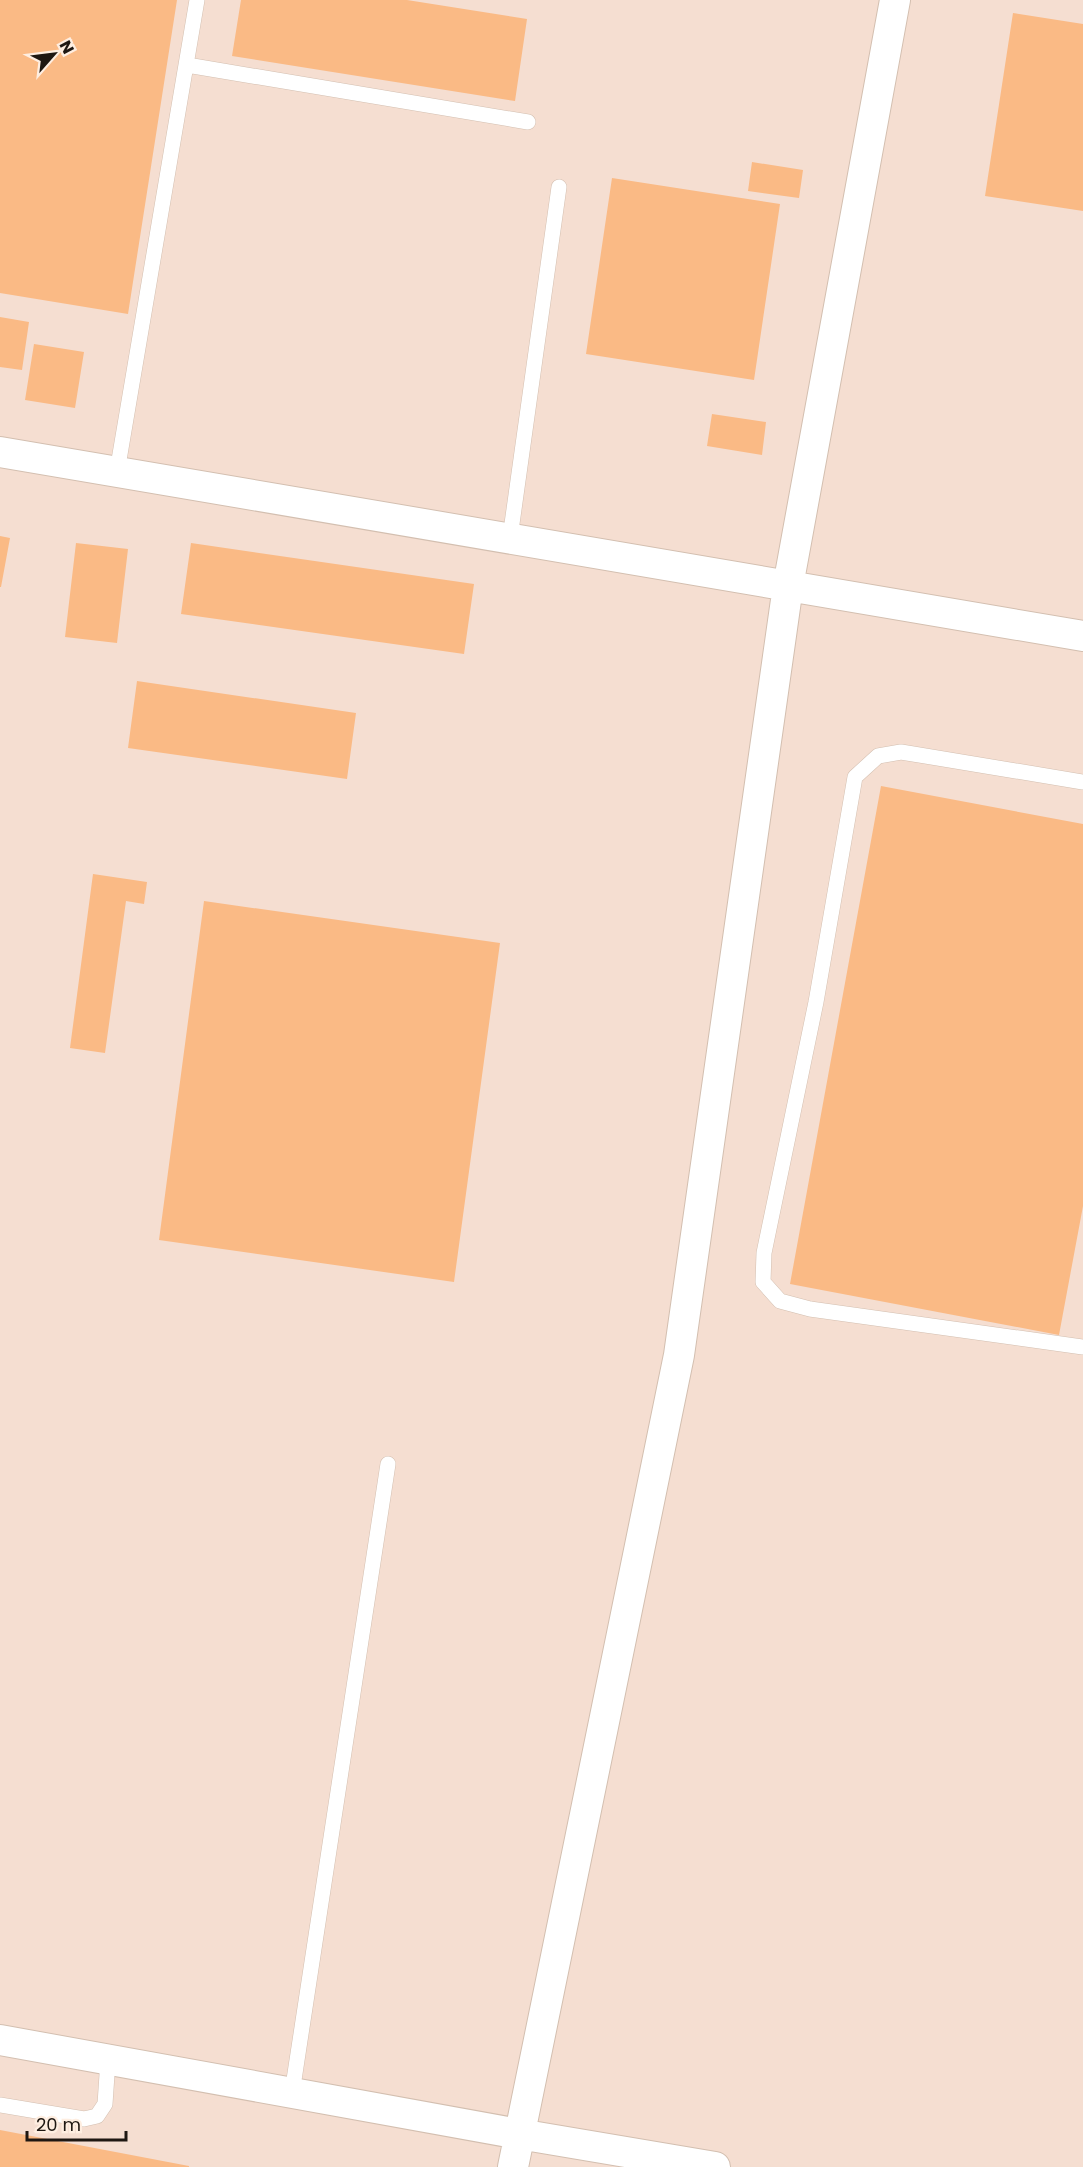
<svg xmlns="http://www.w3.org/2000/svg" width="1083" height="2167" font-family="Poppins,sans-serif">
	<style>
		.industrial { fill: #f5ded1 }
		.building { fill: #faba85 }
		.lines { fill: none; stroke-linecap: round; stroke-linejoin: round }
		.service-casing { stroke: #d3bfb0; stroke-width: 16 }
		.minor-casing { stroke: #d3bfb0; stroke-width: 32 }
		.service { stroke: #fff; stroke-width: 15 }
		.minor { stroke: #fff; stroke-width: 30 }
	</style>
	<rect width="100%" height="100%" fill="#feeee1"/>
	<path class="industrial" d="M0 0H1083V2167H0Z"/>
	<path class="building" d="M0 0H177L128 314 0 293Z
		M241 0H407L527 19 515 101 232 56Z
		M1013 13 1083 24V211L985 196Z
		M752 162 803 170 799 198 748 191Z
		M612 178 780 204 754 380 586 354Z
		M0 317 29 322 22 370 0 367Z
		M34 344 84 352 75 408 25 400Z
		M712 414 766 422 762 455 707 446Z
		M0 536 10 538 1 587H0Z
		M76 543 128 549 117 643 65 637Z
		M191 543 474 584 464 654 181 614Z
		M137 681 356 713 347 779 128 748Z
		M881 786 1083 824V1206L1059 1335 790 1284Z
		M93 874 147 882 144 904 126 901 105 1053 70 1048Z
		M204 901 500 943 454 1282 159 1240Z
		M0 2130 189 2166V2167H0Z"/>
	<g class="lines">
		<g class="service-casing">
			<path id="service" d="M187 65 528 122
				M117 472 197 0
				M510 538 559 187
				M1083 782 901 752 878 756 855 777 816 1002 764 1253 763 1282 780 1301 810 1309 1083 1347
				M292 2093 388 1464
				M0 2105 84 2119 97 2116 105 2104 108 2060"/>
		</g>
		<g class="minor-casing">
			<path id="minor" d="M0 452 1083 636
				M0 2040 519 2134 715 2167
				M513 2167 679 1355 788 586 895 0"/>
		</g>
		<use href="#service" class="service"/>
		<use href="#minor" class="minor"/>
	</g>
	<g transform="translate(54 54) rotate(62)" stroke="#feeee1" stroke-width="4.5" paint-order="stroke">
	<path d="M0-4.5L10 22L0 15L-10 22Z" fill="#1e1712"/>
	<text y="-9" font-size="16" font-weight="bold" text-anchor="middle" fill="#1e1712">N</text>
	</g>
	<path d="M27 2131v9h99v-9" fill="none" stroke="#1e1712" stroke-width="3"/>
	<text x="36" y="2131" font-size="18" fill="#1e1712" stroke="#feeee1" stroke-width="4.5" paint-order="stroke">20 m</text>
</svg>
